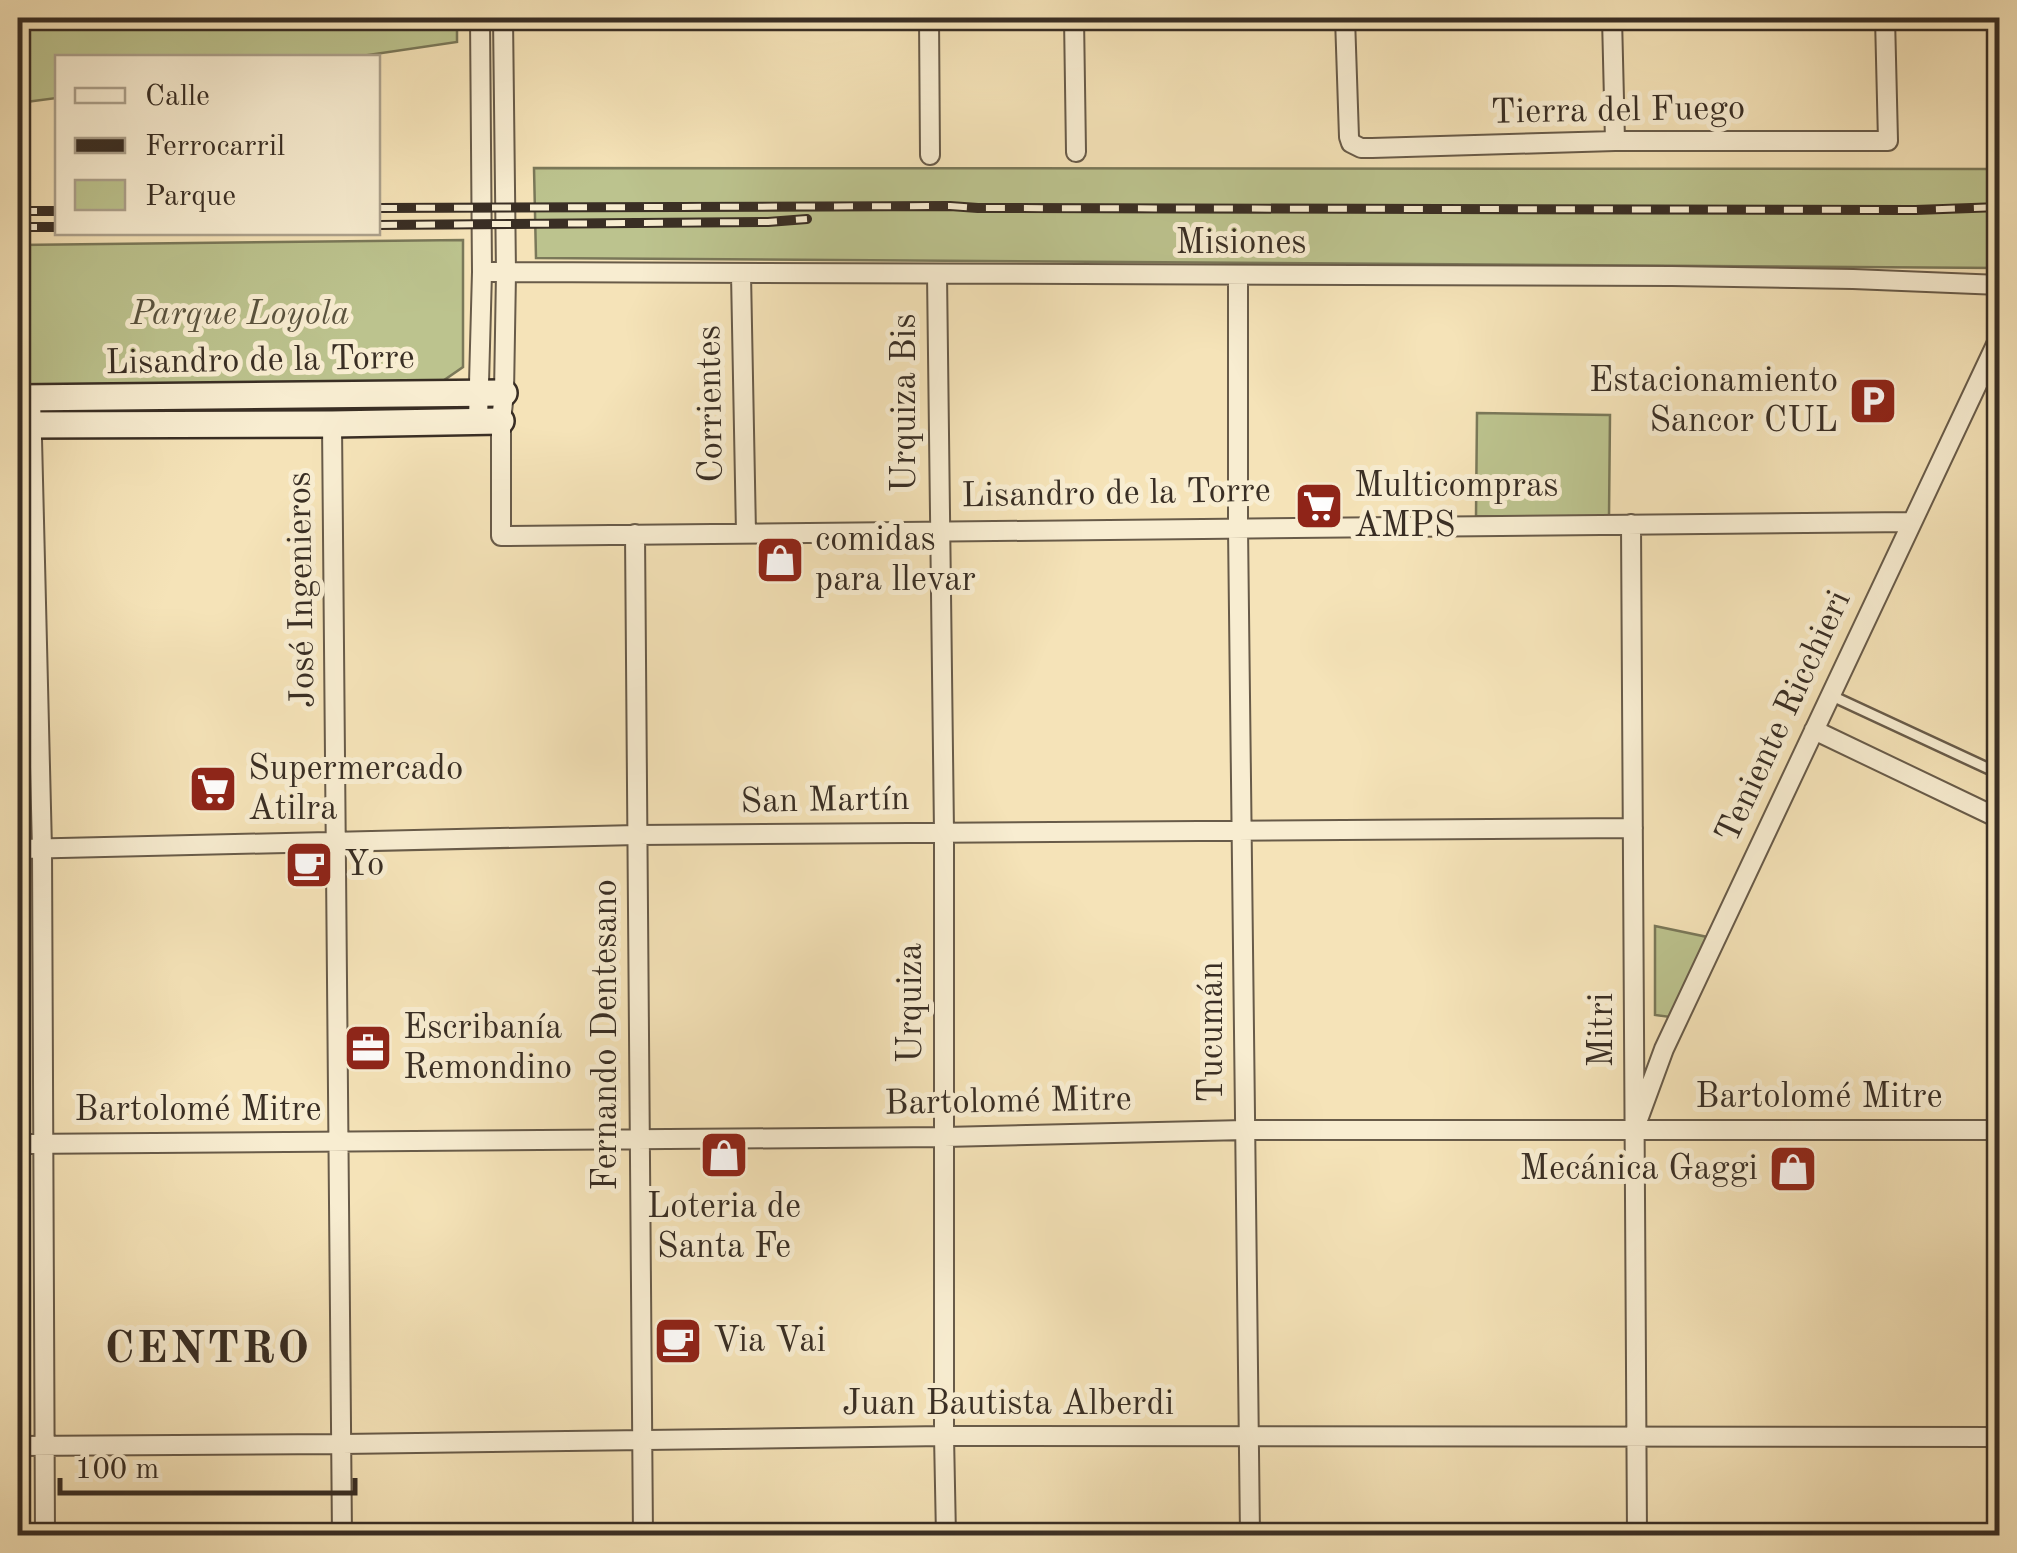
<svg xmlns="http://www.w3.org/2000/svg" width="2017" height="1553" font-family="'Old Standard TT',serif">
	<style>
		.green { fill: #bcc38e; stroke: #7a7859; stroke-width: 2.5 }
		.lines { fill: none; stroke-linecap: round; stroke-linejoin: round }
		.lane-casing { stroke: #685b49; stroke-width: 14 }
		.street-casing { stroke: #685b49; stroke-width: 22 }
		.secondary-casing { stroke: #392e24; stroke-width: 30 }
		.lane { stroke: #f8edd1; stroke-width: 9 }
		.street { stroke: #f8edd1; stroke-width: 18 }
		.secondary { stroke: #f8edd1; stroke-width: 25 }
		.rail-casing { stroke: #392e24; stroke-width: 10 }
		.rail { stroke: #f8edd1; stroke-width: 6; stroke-dasharray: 19; stroke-linecap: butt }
		.labels { text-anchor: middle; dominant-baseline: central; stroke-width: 10; stroke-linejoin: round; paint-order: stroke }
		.street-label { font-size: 35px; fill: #392e24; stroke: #f8edd1 }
		.park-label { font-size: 35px; font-style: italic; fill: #5a533e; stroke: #f8edd1 }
		.poi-label { font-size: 35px; fill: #392e24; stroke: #f8edd1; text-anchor: start }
		.district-label { font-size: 45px; font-weight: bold; letter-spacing: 2.5px; fill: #392e24; stroke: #f8edd1 }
	</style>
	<rect width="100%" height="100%" fill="#f5e3b8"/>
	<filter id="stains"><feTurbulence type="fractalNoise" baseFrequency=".002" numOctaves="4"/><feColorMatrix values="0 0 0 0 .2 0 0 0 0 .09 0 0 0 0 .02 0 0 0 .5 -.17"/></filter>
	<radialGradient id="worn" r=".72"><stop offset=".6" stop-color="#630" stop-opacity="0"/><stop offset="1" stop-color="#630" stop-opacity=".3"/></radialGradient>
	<path class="green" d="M18 18H457V42L348 58H58L57 98 18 103Z
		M534 168 1999 169V268L536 258Z
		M463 240V367L437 385 18 388V245Z
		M1477 413 1610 415 1609 517 1476 516Z
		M1655 926 1712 938 1670 1017 1655 1015Z"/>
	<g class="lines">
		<g class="lane-casing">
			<path id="lane" d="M1830 695 2000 774"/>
		</g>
		<g class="street-casing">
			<path id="street" d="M503 18 506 273 504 393 501 421V536L1912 522
				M929 18 930 155
				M1074 18 1076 152
				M1345 18 1349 137 1351 143 1361 148H1372L1615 141H1888L1885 18
				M1612 18 1615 141
				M482 272 1672 276 1853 279 2000 285
				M741 274 746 533
				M937 274 944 832V1436L946 1536
				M1238 276V528L1250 1536
				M31 398 42 849 45 1536
				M478 420 482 272 480 18
				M332 424 342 1536
				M1631 524 1637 1536
				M635 534 643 1536
				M1814 730 2000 819
				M18 849 637 835 1633 828
				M1639 1117 1664 1049 2000 336
				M18 1144 944 1137 1245 1130H2000
				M18 1446 342 1444 944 1436 2000 1437"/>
		</g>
		<g class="secondary-casing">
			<path id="secondary" d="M18 398 504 393
				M18 425 332 424 501 421"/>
		</g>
		<use href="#lane" class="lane"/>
		<use href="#street" class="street"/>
		<use href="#secondary" class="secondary"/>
		<g class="rail-casing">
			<path id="rail" d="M378 208 950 206 978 208 1915 210 2000 207
				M18 211H58
				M378 225 768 222 807 219
				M18 227H58"/>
		</g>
		<use href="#rail" class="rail"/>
	</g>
	<defs>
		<g id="parking-square" transform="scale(2.5)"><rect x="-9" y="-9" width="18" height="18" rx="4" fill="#8f2418" stroke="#f8edd1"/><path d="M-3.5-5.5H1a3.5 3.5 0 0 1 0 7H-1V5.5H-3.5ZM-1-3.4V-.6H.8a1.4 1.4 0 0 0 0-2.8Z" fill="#fff"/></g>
		<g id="supermarket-square" transform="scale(2.5)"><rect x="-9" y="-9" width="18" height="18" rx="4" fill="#8f2418" stroke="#f8edd1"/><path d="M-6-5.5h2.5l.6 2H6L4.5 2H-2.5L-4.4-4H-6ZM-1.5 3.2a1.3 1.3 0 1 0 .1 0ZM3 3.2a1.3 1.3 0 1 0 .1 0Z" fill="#fff"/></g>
		<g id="shop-square" transform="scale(2.5)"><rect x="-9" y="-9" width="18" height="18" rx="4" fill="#8f2418" stroke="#f8edd1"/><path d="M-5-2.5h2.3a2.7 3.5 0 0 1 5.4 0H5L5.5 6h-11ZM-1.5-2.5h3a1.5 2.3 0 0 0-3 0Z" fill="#fff"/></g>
		<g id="cafe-square" transform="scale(2.5)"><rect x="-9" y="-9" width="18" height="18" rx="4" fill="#8f2418" stroke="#f8edd1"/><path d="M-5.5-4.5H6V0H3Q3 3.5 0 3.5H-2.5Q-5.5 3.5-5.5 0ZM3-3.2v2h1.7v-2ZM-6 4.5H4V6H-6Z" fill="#fff"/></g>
		<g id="office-square" transform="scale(2.5)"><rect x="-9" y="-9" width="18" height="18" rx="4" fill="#8f2418" stroke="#f8edd1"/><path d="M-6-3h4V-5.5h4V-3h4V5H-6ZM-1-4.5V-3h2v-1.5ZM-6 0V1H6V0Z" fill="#fff"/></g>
	</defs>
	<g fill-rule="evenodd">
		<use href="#parking-square" x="1873" y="401"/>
		<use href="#supermarket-square" x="1319" y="506"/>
		<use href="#shop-square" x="780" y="560"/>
		<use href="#supermarket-square" x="213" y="789"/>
		<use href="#cafe-square" x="309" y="865"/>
		<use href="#office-square" x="368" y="1048"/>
		<use href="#shop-square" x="724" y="1155"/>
		<use href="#shop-square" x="1793" y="1169"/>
		<use href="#cafe-square" x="678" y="1341"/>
	</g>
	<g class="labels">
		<g class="street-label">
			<text transform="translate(1618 111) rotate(-1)">Tierra del Fuego</text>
			<text x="1241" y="243">Misiones</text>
			<text transform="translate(260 361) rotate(-1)">Lisandro de la Torre</text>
			<text transform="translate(905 403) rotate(-90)">Urquiza Bis</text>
			<text transform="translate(711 404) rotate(-91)">Corrientes</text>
			<text transform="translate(1116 494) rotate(-1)">Lisandro de la Torre</text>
			<text transform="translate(302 590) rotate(-91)">José Ingenieros</text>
			<text transform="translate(1784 717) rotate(-65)">Teniente Ricchieri</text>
			<text transform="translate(825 801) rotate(-1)">San Martín</text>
			<text transform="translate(911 1003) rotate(-90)">Urquiza</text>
			<text transform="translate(1602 1030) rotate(-90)">Mitri</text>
			<text transform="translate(1212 1032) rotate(-90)">Tucumán</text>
			<text transform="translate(606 1035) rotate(-90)">Fernando Dentesano</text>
			<text x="1819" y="1097">Bartolomé Mitre</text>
			<text transform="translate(1008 1102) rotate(-1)">Bartolomé Mitre</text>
			<text x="198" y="1110">Bartolomé Mitre</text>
			<text x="1008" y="1404">Juan Bautista Alberdi</text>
		</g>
		<g class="park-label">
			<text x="240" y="314">Parque Loyola</text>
		</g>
		<g class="poi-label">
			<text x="1838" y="381" text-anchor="end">Estacionamiento<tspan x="1838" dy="40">Sancor CUL</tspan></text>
			<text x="1354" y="486">Multicompras<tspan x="1354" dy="40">AMPS</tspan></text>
			<text x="815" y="540">comidas<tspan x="815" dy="40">para llevar</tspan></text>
			<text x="248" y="769">Supermercado<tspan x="248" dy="40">Atilra</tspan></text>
			<text x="344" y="865">Yo</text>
			<text x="403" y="1028">Escribanía<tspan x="403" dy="40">Remondino</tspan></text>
			<text x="1758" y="1169" text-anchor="end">Mecánica Gaggi</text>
			<text x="724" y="1207" text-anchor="middle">Loteria de<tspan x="724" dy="40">Santa Fe</tspan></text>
			<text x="713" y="1341">Via Vai</text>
		</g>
		<g class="district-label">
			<text x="208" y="1350">CENTRO</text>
		</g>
	</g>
	<rect width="2017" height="1553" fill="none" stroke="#f5e3b8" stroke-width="60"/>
	<rect x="20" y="20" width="1977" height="1513" fill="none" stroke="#392e24" stroke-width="5"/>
	<rect x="30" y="30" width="1957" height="1493" fill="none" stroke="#392e24" stroke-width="2.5"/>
	<rect x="55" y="55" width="325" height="180" fill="#f8edd1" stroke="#aca18c" stroke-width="2.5"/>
	<rect x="75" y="88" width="50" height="15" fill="#f8edd1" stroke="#aca18c" stroke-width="2.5"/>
	<text x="145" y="105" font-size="30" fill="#392e24">Calle</text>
	<rect x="75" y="138" width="50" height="15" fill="#392e24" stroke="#aca18c" stroke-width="2.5"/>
	<text x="145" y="155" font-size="30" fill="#392e24">Ferrocarril</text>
	<rect x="75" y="180" width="50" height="30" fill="#bcc38e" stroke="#aca18c" stroke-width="2.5"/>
	<text x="145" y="205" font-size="30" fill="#392e24">Parque</text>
	<path d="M60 1478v15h295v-15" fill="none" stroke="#392e24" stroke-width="5"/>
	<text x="75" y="1478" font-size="30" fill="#392e24" stroke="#f8edd1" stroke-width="8" paint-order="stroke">100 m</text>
	<rect width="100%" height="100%" filter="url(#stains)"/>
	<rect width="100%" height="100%" fill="url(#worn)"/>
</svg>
